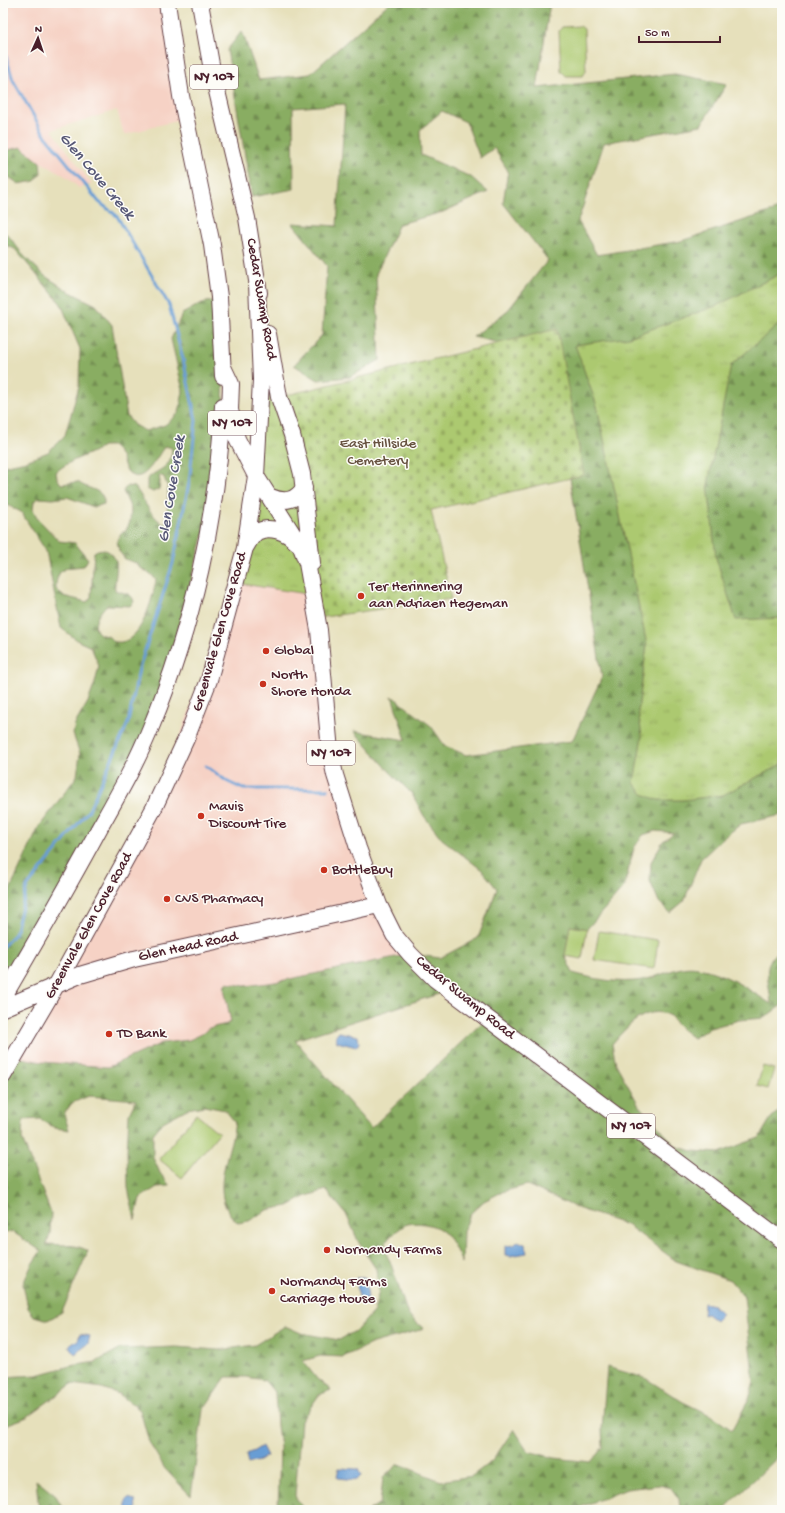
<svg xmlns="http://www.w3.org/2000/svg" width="785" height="1513" font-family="'Gochi Hand',sans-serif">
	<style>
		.built { fill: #f6d2c5 }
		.grass { fill: url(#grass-tufts); stroke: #7b744e }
		.forest { fill: url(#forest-firs); stroke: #6a6646; fill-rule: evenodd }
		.cemetery { fill: url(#cemetery-stones); stroke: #7b744e }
		.park { fill: #acc970; stroke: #7b744e }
		.water { fill: #679dd4; stroke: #585e80 }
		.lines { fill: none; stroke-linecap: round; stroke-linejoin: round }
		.stream { stroke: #679dd4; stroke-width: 3 }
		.major-casing { stroke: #613c41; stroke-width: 18 }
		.major { stroke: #fff; stroke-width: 16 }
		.poi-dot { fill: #c8321e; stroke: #fdfcf7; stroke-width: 1.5 }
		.labels { text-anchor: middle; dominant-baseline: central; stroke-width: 3; stroke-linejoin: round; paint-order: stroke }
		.shield { fill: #fdfcf7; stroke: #806168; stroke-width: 1 }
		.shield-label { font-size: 14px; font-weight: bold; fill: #4a1f2b }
		.street-label { font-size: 15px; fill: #4a1f2b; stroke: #fdfcf7 }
		.park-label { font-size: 15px; fill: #675240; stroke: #fdfcf7 }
		.poi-label { font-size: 15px; fill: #4a1f2b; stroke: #fdfcf7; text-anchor: start }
		.water-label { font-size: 16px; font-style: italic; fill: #575877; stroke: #fdfcf7 }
	</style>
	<defs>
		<pattern id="grass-tufts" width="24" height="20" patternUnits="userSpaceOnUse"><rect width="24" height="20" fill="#acc970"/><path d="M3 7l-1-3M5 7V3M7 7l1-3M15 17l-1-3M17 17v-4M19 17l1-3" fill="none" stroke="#96ac61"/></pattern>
		<pattern id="forest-firs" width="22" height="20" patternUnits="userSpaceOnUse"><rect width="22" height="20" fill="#89ad62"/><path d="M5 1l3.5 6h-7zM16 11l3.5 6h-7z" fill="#728c51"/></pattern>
		<pattern id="cemetery-stones" width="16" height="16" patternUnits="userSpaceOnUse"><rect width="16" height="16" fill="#acc970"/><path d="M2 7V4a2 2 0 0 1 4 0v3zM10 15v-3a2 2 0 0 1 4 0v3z" fill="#96ac61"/></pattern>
	</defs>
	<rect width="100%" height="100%" fill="#fdfcf7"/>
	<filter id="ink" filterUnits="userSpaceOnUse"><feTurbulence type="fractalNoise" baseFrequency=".025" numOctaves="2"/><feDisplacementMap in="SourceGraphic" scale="8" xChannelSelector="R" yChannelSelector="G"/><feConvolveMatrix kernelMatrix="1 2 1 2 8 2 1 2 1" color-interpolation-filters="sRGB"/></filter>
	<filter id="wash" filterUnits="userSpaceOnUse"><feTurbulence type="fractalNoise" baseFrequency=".012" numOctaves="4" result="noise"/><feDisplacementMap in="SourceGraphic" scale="16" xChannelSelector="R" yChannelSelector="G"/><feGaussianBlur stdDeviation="0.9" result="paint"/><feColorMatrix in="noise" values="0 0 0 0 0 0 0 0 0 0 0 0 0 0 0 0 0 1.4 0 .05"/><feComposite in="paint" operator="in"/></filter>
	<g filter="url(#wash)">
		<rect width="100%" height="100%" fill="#e6e0bb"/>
		<path class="built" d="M3 3H167L185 118 124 135 117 110 52 130 92 184 79 188 68 178 54 169 40 162 21 147 4 151Z
			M236 583 314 595 327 723 358 848 410 954 275 982 245 986 231 983V1022L227 1024 209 1028 202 1034 189 1040 162 1043 108 1067 42 1062 14 1056 154 808Z"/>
		<path class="grass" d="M782 258V793L623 824 557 329Z
			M263 330 291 436 314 595 236 583 247 547Z"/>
		<path class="forest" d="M389 3H550L537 88 675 74 727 84 701 125 604 143 578 221 597 255 681 241 782 208V273L716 306 629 337 575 345 597 406 647 645 638 711 642 736 634 783 643 794 658 800H683L723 795 782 764V815L741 824 723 838 701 859 684 901 670 913 659 902 650 881 651 862 663 841 674 833 655 831 643 835 634 848 624 887 587 929 570 926 565 956 573 973C594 979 619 984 642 980 661 977 678 964 698 968 726 973 748 989 771 1004 770 982 759 963 782 948V1005L764 1018 739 1020 710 1028 693 1038C688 1034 682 1030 678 1026 675 1023 673 1018 670 1016 646 1003 625 1029 612 1044L616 1064 640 1107 677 1147 693 1151 719 1153 742 1144 759 1138 771 1118 782 1107V1459L780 1455 723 1510H680L679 1499 671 1488 659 1485 627 1489 573 1510H369L380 1503 383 1478 398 1464 441 1481 472 1476 493 1460 514 1429 528 1451 555 1458 591 1462 603 1447 602 1429 607 1367 645 1378 683 1402 712 1416 732 1430 749 1399 754 1382 744 1297 730 1280 676 1261 627 1225 577 1208 527 1185 502 1192 484 1201 471 1213 463 1232 462 1263C457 1253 451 1237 441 1230 433 1224 414 1221 405 1225 403 1226 400 1229 398 1230 385 1240 381 1246 390 1261L408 1315 424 1329 373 1343 343 1357 320 1356 303 1361 317 1379 331 1390 319 1395 301 1421 295 1496 304 1510H278L280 1447 277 1426 275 1393 264 1380 246 1377H226L203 1410 191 1496 165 1469 149 1442 140 1410 119 1394 102 1388 72 1384 27 1417 3 1426V1377L37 1375 70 1366 96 1362 119 1349 176 1347 219 1350 255 1345 285 1326 301 1333 339 1340 357 1330 374 1311 379 1291 376 1269 359 1243 346 1214 326 1190 307 1196 288 1206 267 1210 249 1221 238 1223C206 1196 231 1155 235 1122L225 1110 204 1106 187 1109 163 1122 153 1134V1157L160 1173 170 1186 157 1187 140 1198 135 1220 128 1188 127 1151 129 1114 136 1100 89 1096 72 1103 64 1114 69 1130 55 1128 40 1119 23 1120 22 1139 51 1213 50 1234 46 1244C59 1245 78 1244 88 1251L62 1312 48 1320 34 1316 28 1308 23 1284 32 1264 41 1251 13 1232H3V1083L17 1057 42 1062 108 1067 162 1043 189 1040 202 1034 209 1028 227 1024 231 1022 224 988 225 984 227 983 245 986 275 982 410 954 440 958 478 938 497 889 482 870 442 839 424 816 412 794 391 773 354 731 406 740 392 696 431 726 445 746 466 755 572 741 602 677 549 347 531 342 500 343 473 337 508 310 548 260 503 203 508 171 494 148 480 158 466 122 442 111 420 130 421 155 471 177 488 192 443 212 399 224 376 274 380 360 350 377 318 380 294 365 322 335 327 266 292 223 337 226 345 104 293 108 294 189 252 197 227 50 242 31 259 80 310 74ZM451 990 487 1018 371 1128 295 1040Z
			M21 147 40 162 41 173 35 181 19 184 3 173V150L4 151Z
			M3 232 8 235 24 256 45 276 70 292 96 305 112 325 127 416 134 425 145 431 165 425 179 413 183 391 171 339 182 314 202 303 222 299 224 349 223 416 212 504 151 727 21 963 3 975V905L39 827 77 776 80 754 73 734 75 724 88 702 95 683 99 666 91 647 78 641 61 628 46 551 21 512 3 503V466L26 461 48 452 65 435 79 386 80 349 61 304 15 249 3 244ZM103 446H112C115 449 119 452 120 455 123 460 124 468 128 472 143 489 158 454 165 446L172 448C171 470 160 467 147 479V489L153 492 159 489 160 482 159 475 164 477 168 488 167 523 163 524C147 512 145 500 135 487L127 486 123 491 131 509 130 522 126 530 121 533 117 541 119 551 125 559 136 563 139 567 151 574 156 580C153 597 141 646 116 642 112 642 112 639 109 637 107 635 103 636 100 634 89 627 100 611 107 605L130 606 134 602C132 592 124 594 115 590 114 581 118 569 116 561 112 551 102 546 94 552L91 597 87 602 63 596 56 589C56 566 67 568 84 566L88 559 75 543 59 541 38 519 33 510 34 501 39 498 53 499 67 497 94 507 104 504C105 488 87 490 78 482L61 484 57 478 56 472C72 458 87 457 103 446Z
			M782 322V618L736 620 716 558 708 484 731 365Z
			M36 1480 56 1496 64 1510H39Z"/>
		<path class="cemetery" d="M557 329 584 475 431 510 451 599 317 618 312 544 279 397Z"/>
		<path class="park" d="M580 26 584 29 586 71 583 76H566L561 71 559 31 562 27Z
			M570 926 587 929 582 959 565 956Z
			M599 931 658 940 654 969 594 960Z
			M763 1066 774 1069 768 1089 757 1086Z
			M196 1114 219 1133 182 1178 159 1159Z"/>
		<path class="water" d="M339 1032 358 1036 359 1043 356 1047 337 1042 335 1037Z
			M518 1241 525 1244 527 1253 510 1256 505 1255V1246L514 1245Z
			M356 1278H366L368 1299 359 1300Z
			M704 1303 714 1305V1307L722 1313 716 1321 707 1314 703 1315Z
			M80 1334 90 1336 88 1344 75 1354 69 1346 78 1340Z
			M262 1446 267 1456 259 1461 248 1464 246 1454 254 1451Z
			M339 1468 358 1469 361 1476 357 1480 338 1478 337 1476Z
			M128 1498 135 1500 136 1510H126V1501Z"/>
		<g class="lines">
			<path class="stream" d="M3 47 13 80 44 134 99 202 117 216 169 305 183 359 196 420 189 483 173 563 139 669 128 723 89 810 27 887 15 934 3 946
				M206 766 228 782 243 789H328"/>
		</g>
	</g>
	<g filter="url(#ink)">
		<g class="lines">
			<g class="major-casing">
				<path id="major" d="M167 3 181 96 212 245 219 297 223 376
					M200 3 212 70 247 218 259 293
					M268 334 279 397 292 435 302 474 312 563
					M223 367 231 384 230 410 237 439 256 476 301 547 307 563 319 630 330 751 335 775 358 848 379 905 394 935 410 954 435 979 782 1240
					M271 497C285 503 295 501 304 488
					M245 548C249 542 251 536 257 532 270 525 287 532 296 542
					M3 998C36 941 69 885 100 827 118 795 137 762 151 727 192 629 218 512 223 406
					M3 1008 80 975 134 959 379 905
					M3 1076 57 984 154 808 186 739 209 680 245 548 256 476 261 380 257 284"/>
			</g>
			<use href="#major" class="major"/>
		</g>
	</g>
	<g class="poi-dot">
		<circle cx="361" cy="596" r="4"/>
		<circle cx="266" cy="651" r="4"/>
		<circle cx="263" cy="684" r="4"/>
		<circle cx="201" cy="816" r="4"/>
		<circle cx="324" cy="870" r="4"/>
		<circle cx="167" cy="899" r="4"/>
		<circle cx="109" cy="1034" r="4"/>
		<circle cx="327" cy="1250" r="4"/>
		<circle cx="272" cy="1291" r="4"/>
	</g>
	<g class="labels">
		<g class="shield">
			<rect x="190" y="65" width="48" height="24" rx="3"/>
			<rect x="208" y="411" width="48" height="24" rx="3"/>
			<rect x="307" y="741" width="48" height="24" rx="3"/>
			<rect x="607" y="1114" width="48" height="24" rx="3"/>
		</g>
		<g class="shield-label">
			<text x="214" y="77">NY 107</text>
			<text x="232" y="423">NY 107</text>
			<text x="331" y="753">NY 107</text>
			<text x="631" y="1126">NY 107</text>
		</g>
		<g class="street-label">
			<text transform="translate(261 299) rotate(80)">Cedar Swamp Road</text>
			<text transform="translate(220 632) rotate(-74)">Greenvale Glen Cove Road</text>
			<text transform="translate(89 926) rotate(-61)">Greenvale Glen Cove Road</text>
			<text transform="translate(188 947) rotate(-12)">Glen Head Road</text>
			<text transform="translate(465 998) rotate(39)">Cedar Swamp Road</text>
		</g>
		<g class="park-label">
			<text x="378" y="444">East Hillside<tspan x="378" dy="17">Cemetery</tspan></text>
		</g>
		<g class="poi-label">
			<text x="369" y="587">Ter Herinnering<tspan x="369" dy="17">aan Adriaen Hegeman</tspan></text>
			<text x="274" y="651">Global</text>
			<text x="271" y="675">North<tspan x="271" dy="17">Shore Honda</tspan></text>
			<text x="209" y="807">Mavis<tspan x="209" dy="17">Discount Tire</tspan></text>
			<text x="332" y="870">BottleBuy</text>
			<text x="175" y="899">CVS Pharmacy</text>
			<text x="117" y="1034">TD Bank</text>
			<text x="335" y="1250">Normandy Farms</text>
			<text x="280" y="1282">Normandy Farms<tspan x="280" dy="17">Carriage House</tspan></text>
		</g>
		<g class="water-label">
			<text transform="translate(96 177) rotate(50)">Glen Cove Creek</text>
			<text transform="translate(173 489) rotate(-81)">Glen Cove Creek</text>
		</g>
	</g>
	<rect width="785" height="1513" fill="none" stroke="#fdfcf7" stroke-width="16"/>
	<g transform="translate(38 38) rotate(3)" stroke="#fdfcf7" stroke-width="3" paint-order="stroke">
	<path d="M0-3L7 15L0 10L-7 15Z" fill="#4a1f2b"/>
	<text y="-6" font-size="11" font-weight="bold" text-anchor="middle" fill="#4a1f2b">N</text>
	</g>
	<path d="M639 36v6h81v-6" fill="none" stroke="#4a1f2b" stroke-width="2"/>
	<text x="645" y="36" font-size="12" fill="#4a1f2b" stroke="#fdfcf7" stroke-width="3" paint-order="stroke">50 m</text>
</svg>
